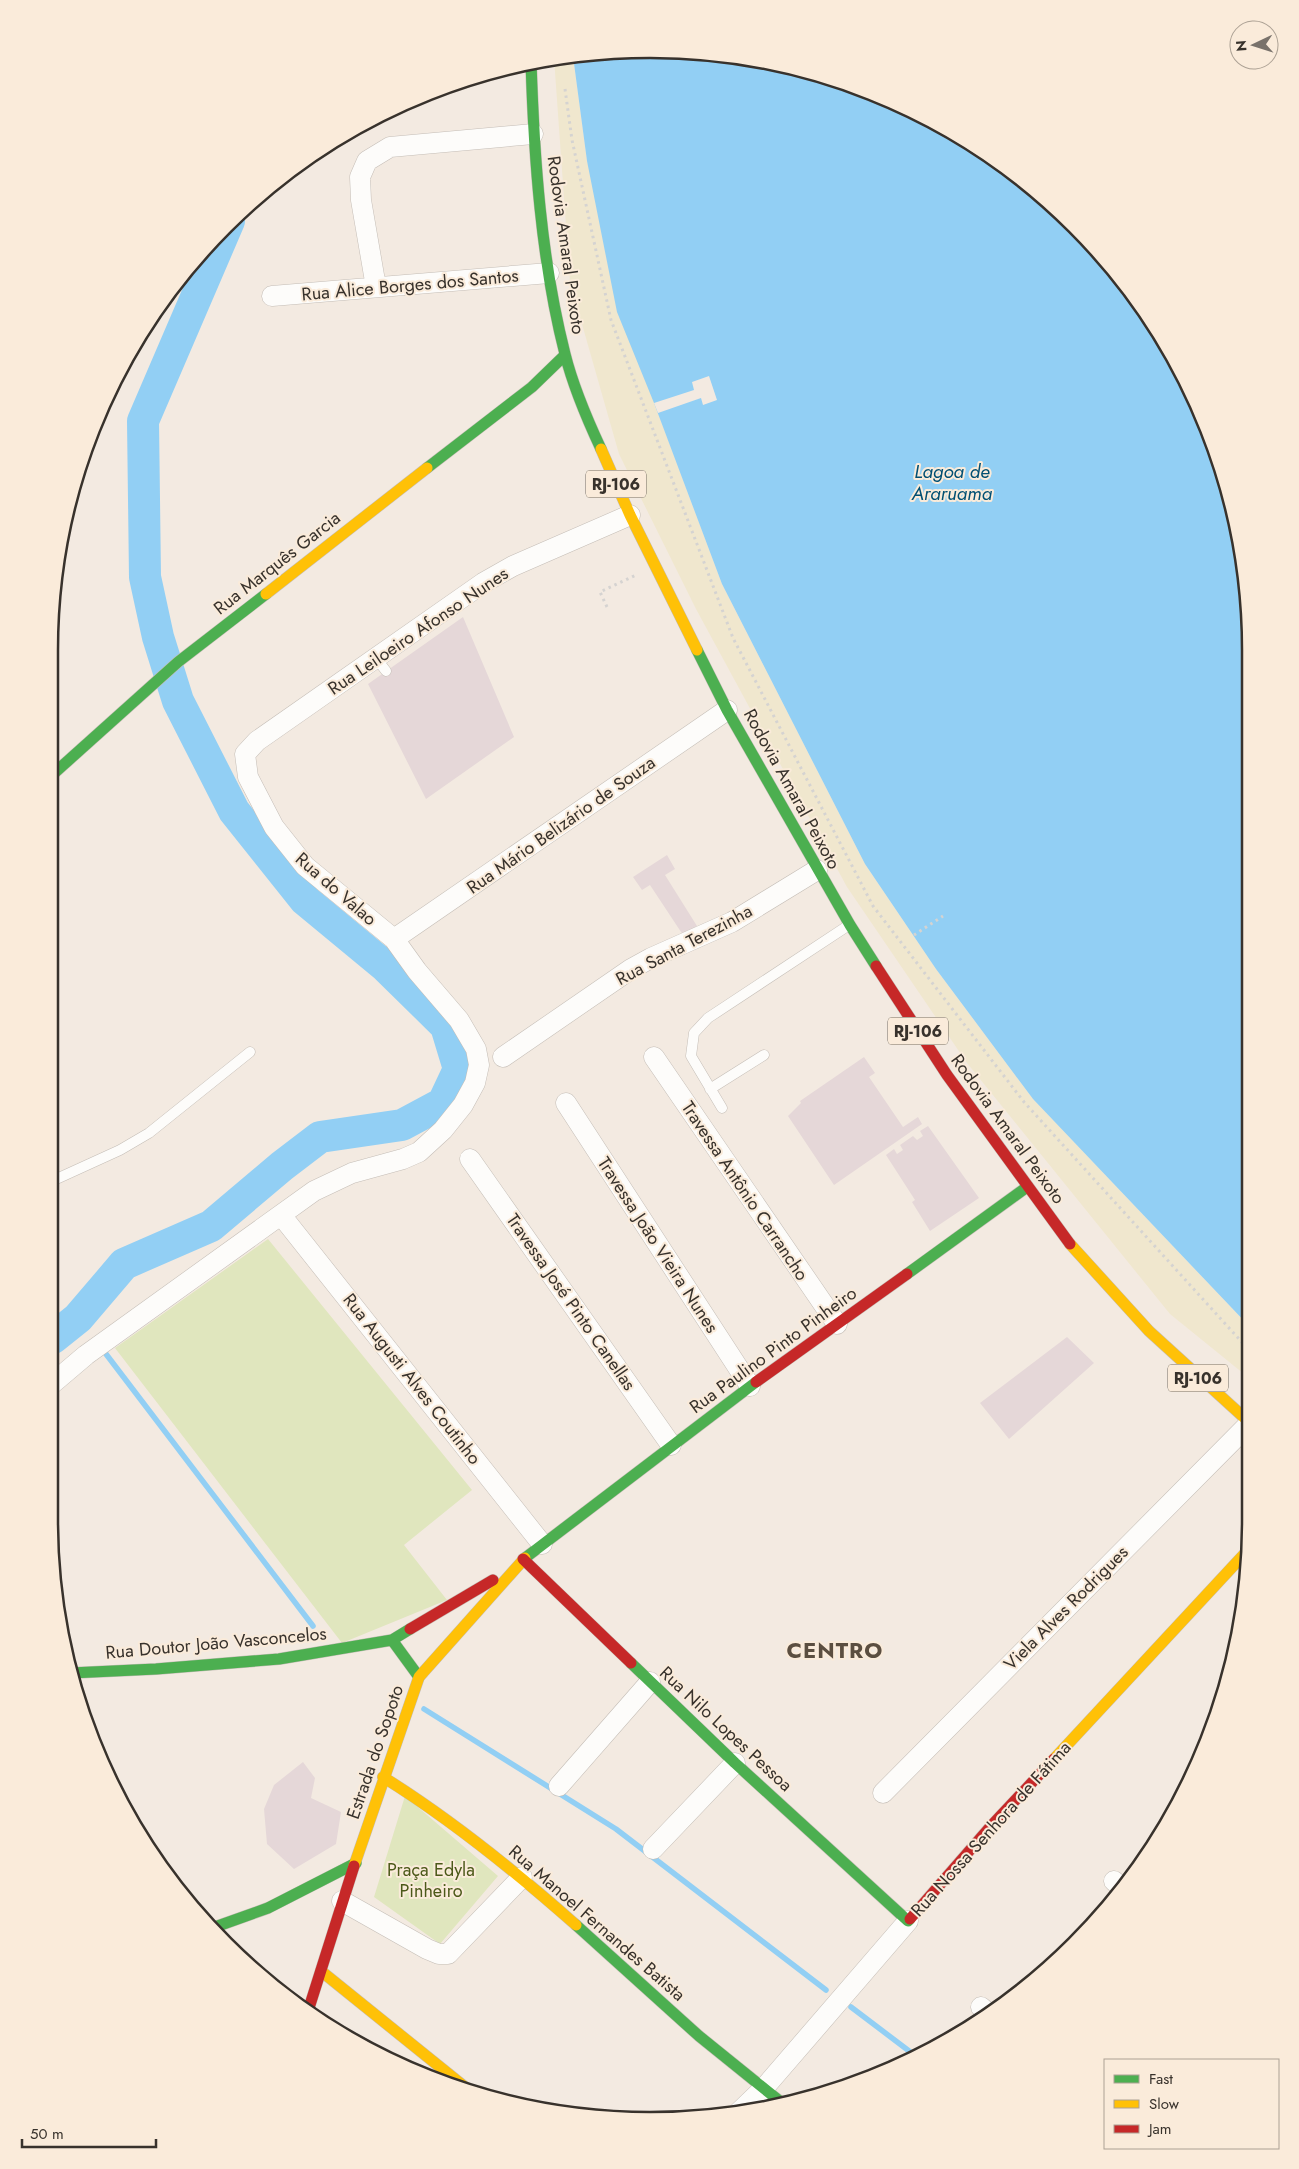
<svg xmlns="http://www.w3.org/2000/svg" width="1299" height="2169" font-family="Jost,sans-serif">
	<style>
		.green { fill: #e0e6be }
		.sand { fill: #f0e7ce }
		.water { fill: #92cff4 }
		.pier { fill: #f3eae1 }
		.lines { fill: none; stroke-linecap: round; stroke-linejoin: round }
		.stream { stroke: #92cff4; stroke-width: 5.5 }
		.river { stroke: #92cff4; stroke-width: 32 }
		.building { fill: #e5d7d8 }
		.lane-casing { stroke: #c4bdb6; stroke-width: 11 }
		.street-casing { stroke: #c4bdb6; stroke-width: 21 }
		.fast-casing { stroke: #c4bdb6; stroke-width: 12 }
		.slow-casing { stroke: #c4bdb6; stroke-width: 12 }
		.jam-casing { stroke: #c4bdb6; stroke-width: 12 }
		.path { stroke: #d5d3d1; stroke-width: 3; stroke-dasharray: 2.5 4; stroke-linecap: butt }
		.lane { stroke: #fdfcfa; stroke-width: 10 }
		.street { stroke: #fdfcfa; stroke-width: 20 }
		.fast { stroke: #4caf50; stroke-width: 11 }
		.slow { stroke: #ffc107; stroke-width: 11 }
		.jam { stroke: #c62828; stroke-width: 11 }
		.labels { text-anchor: middle; dominant-baseline: central; stroke-width: 4; stroke-linejoin: round; paint-order: stroke }
		.shield { fill: #faebda; stroke: #726a60; stroke-width: 1 }
		.shield-label { font-size: 16px; font-weight: bold; fill: #38322c }
		.street-label { font-size: 18px; fill: #38322c; stroke: #faebda }
		.park-label { font-size: 18px; fill: #4c5919; stroke: #faebda }
		.water-label { font-size: 19px; font-style: italic; fill: #014f73; stroke: #faebda }
		.district-label { font-size: 22px; font-weight: bold; letter-spacing: 1px; fill: #5b4e40; stroke: #faebda }
		.rim { fill: none; stroke: #38322c; stroke-width: 2.5 }
	</style>
	<rect width="100%" height="100%" fill="#f3eae1"/>
	<path class="green" d="M268 1239 472 1490 404 1545 447 1600 342 1643 115 1348Z
		M405 1796 498 1876 440 1944 374 1897Z"/>
	<path class="sand" d="M573 56 587 161 658 413 722 584 865 864 936 969 1033 1099 1249 1326V1378L1170 1314 967 1063 847 887 696 609 619 454 570 282 554 58Z"/>
	<path class="water" d="M650 49 767 60 880 95 983 150 1101 253 1170 349 1230 494 1249 610V1326L1033 1099 936 969 865 864 722 584 654 403 617 312 587 161 573 56Z"/>
	<path class="pier" d="M709 376 717 400 703 405 701 398 658 413 654 403 694 390 692 382Z"/>
	<g class="lines">
		<path class="stream" d="M78 1318 87 1327
			M106 1354 313 1626
			M424 1709 616 1829 826 1990
			M851 2007 917 2057"/>
		<path class="river" d="M53 1338 78 1318 124 1264 211 1226 282 1166 320 1137 402 1125 443 1103 459 1069 446 1026 386 967 305 900 234 811 178 701 158 637 145 577 143 421 229 221"/>
	</g>
	<path class="building" d="M463 617 514 737 426 799 368 684Z
		M667 855 675 869 665 875 697 926 683 935 650 885 642 890 633 877Z
		M864 1057 875 1073 869 1077 903 1127 918 1117 922 1124 834 1185 788 1116 801 1103 800 1101Z
		M928 1126 979 1198 930 1231 912 1202 915 1200 886 1155 894 1149 897 1154 903 1150 900 1145 913 1136 917 1140 923 1136 920 1131Z
		M1067 1337 1094 1363 1009 1439 980 1403Z
		M303 1762 315 1778 311 1798 341 1812 336 1844 294 1869 267 1844 264 1809 274 1785Z"/>
	<g class="lines">
		<g class="lane-casing">
			<path id="lane" d="M376 658 386 671
				M710 1089 764 1055
				M722 1108 691 1056 694 1033 708 1018 849 925
				M52 1181 120 1150 149 1133 250 1052"/>
		</g>
		<g class="street-casing">
			<path id="street" d="M376 287 361 200 360 177 367 161 390 147 533 134
				M272 296 549 273
				M394 939 727 710
				M503 1057 631 969 651 958 732 922 817 870
				M654 1057 837 1324
				M566 1103 750 1386
				M470 1159 671 1445
				M281 1215 542 1544
				M53 1383 86 1355 314 1191 352 1173 403 1159 419 1152 443 1130 463 1105 475 1083 479 1065 476 1049 459 1020 417 971 394 939 305 866 274 827 248 777 245 754 257 741 483 583 513 566 630 515
				M559 1786 650 1682
				M883 1793 1249 1424
				M653 1849 735 1763
				M1114 1881 1121 1887
				M342 1901 427 1949 439 1954H448L522 1877
				M981 2007 988 2013
				M738 2113 764 2088 908 1921"/>
		</g>
		<g class="fast-casing">
			<path id="fast" d="M531 61C534 158 541 260 565 354 573 386 587 419 601 449
				M427 468 532 387 565 355
				M697 650 727 710 850 925 876 966
				M51 776 178 662 266 594
				M907 1274 1027 1187
				M525 1558 756 1382
				M392 1640 419 1677
				M631 1663 735 1763 908 1921 910 1919
				M71 1673 156 1669 279 1659 392 1640 410 1629
				M576 1925 699 2036 782 2103
				M215 1927 268 1908 356 1863"/>
		</g>
		<g class="slow-casing">
			<path id="slow" d="M601 449 630 515 697 650
				M266 594 427 468
				M1070 1244 1149 1331 1249 1422
				M1054 1759 1249 1549
				M383 1777C452 1820 515 1871 576 1925
				M354 1866 419 1677 525 1558
				M321 1971 471 2092"/>
		</g>
		<g class="jam-casing">
			<path id="jam" d="M876 966 947 1075 1070 1244
				M756 1382 907 1274
				M523 1559 631 1663
				M410 1629 493 1580
				M910 1919 991 1826 1054 1759
				M308 2011 354 1866"/>
		</g>
		<path class="path" d="M565 89 572 140 611 320 733 638 873 906 1024 1102 1249 1350
			M607 607 600 592 636 575
			M914 935 943 916"/>
		<use href="#lane" class="lane"/>
		<use href="#street" class="street"/>
		<use href="#fast" class="fast"/>
		<use href="#slow" class="slow"/>
		<use href="#jam" class="jam"/>
	</g>
	<g class="labels">
		<g class="shield">
			<rect x="586" y="470.5" width="60" height="27" rx="4"/>
			<rect x="888" y="1017.5" width="60" height="27" rx="4"/>
			<rect x="1168" y="1364.5" width="60" height="27" rx="4"/>
		</g>
		<g class="shield-label">
			<text x="616" y="484">RJ-106</text>
			<text x="918" y="1031">RJ-106</text>
			<text x="1198" y="1378">RJ-106</text>
		</g>
		<g class="street-label">
			<text transform="translate(566 245) rotate(82)">Rodovia Amaral Peixoto</text>
			<text transform="translate(410 285) rotate(-5)">Rua Alice Borges dos Santos</text>
			<text transform="translate(277 563) rotate(-38)">Rua Marquês Garcia</text>
			<text transform="translate(418 631) rotate(-34)">Rua Leiloeiro Afonso Nunes</text>
			<text transform="translate(792 789) rotate(61)">Rodovia Amaral Peixoto</text>
			<text transform="translate(561 825) rotate(-35)">Rua Mário Belizário de Souza</text>
			<text transform="translate(336 889) rotate(41)">Rua do Valao</text>
			<text transform="translate(684 945) rotate(-28)">Rua Santa Terezinha</text>
			<text transform="translate(1008 1129) rotate(54)">Rodovia Amaral Peixoto</text>
			<text transform="translate(745 1191) rotate(56)">Travessa Antônio Carrancho</text>
			<text transform="translate(658 1245) rotate(57)">Travessa João Vieira Nunes</text>
			<text transform="translate(571 1302) rotate(55)">Travessa José Pinto Canellas</text>
			<text transform="translate(773 1350) rotate(-36)">Rua Paulino Pinto Pinheiro</text>
			<text transform="translate(412 1379) rotate(52)">Rua Augusti Alves Coutinho</text>
			<text transform="translate(1066 1608) rotate(-45)">Viela Alves Rodrigues</text>
			<text transform="translate(216 1643) rotate(-5)">Rua Doutor João Vasconcelos</text>
			<text transform="translate(726 1729) rotate(43)">Rua Nilo Lopes Pessoa</text>
			<text transform="translate(375 1752) rotate(-71)">Estrada do Sopoto</text>
			<text transform="translate(991 1829) rotate(-48)">Rua Nossa Senhora de Fátima</text>
			<text transform="translate(597 1923) rotate(41)">Rua Manoel Fernandes Batista</text>
		</g>
		<g class="park-label">
			<text x="431" y="1870">Praça Edyla<tspan x="431" dy="21">Pinheiro</tspan></text>
		</g>
		<g class="water-label">
			<text x="952" y="471">Lagoa de<tspan x="952" dy="22">Araruama</tspan></text>
		</g>
		<g class="district-label">
			<text x="835" y="1650">CENTRO</text>
		</g>
	</g>
	<path d="M0 0H1299V2169H0ZM650 58H650A592 592 0 0 1 1242 650V1520A592 592 0 0 1 650 2112H650A592 592 0 0 1 58 1520V650A592 592 0 0 1 650 58Z" fill="#faebda" fill-rule="evenodd"/>
	<path class="rim" d="M650 58H650A592 592 0 0 1 1242 650V1520A592 592 0 0 1 650 2112H650A592 592 0 0 1 58 1520V650A592 592 0 0 1 650 58Z"/>
	<rect x="1104" y="2059" width="175" height="90" fill="#faebda" stroke="#aca194"/>
	<rect x="1114" y="2075" width="25" height="8" fill="#4caf50" stroke="#aca194"/>
	<text x="1149" y="2084" font-size="15" fill="#38322c">Fast</text>
	<rect x="1114" y="2100" width="25" height="8" fill="#ffc107" stroke="#aca194"/>
	<text x="1149" y="2109" font-size="15" fill="#38322c">Slow</text>
	<rect x="1114" y="2125" width="25" height="8" fill="#c62828" stroke="#aca194"/>
	<text x="1149" y="2134" font-size="15" fill="#38322c">Jam</text>
	<g transform="translate(1254 45) rotate(266)"><circle r="24" fill="#faebda" stroke="#aca194"/>
	<path d="M0-4L9 19L0 12L-9 19Z" fill="#79726b"/>
	<text y="-8" font-size="14" font-weight="bold" text-anchor="middle" fill="#38322c">N</text>
	</g>
	<path d="M22 2139v8h134v-8" fill="none" stroke="#38322c" stroke-width="2.5"/>
	<text x="30" y="2139" font-size="15" fill="#38322c" stroke="#faebda" stroke-width="4" paint-order="stroke">50 m</text>
</svg>
